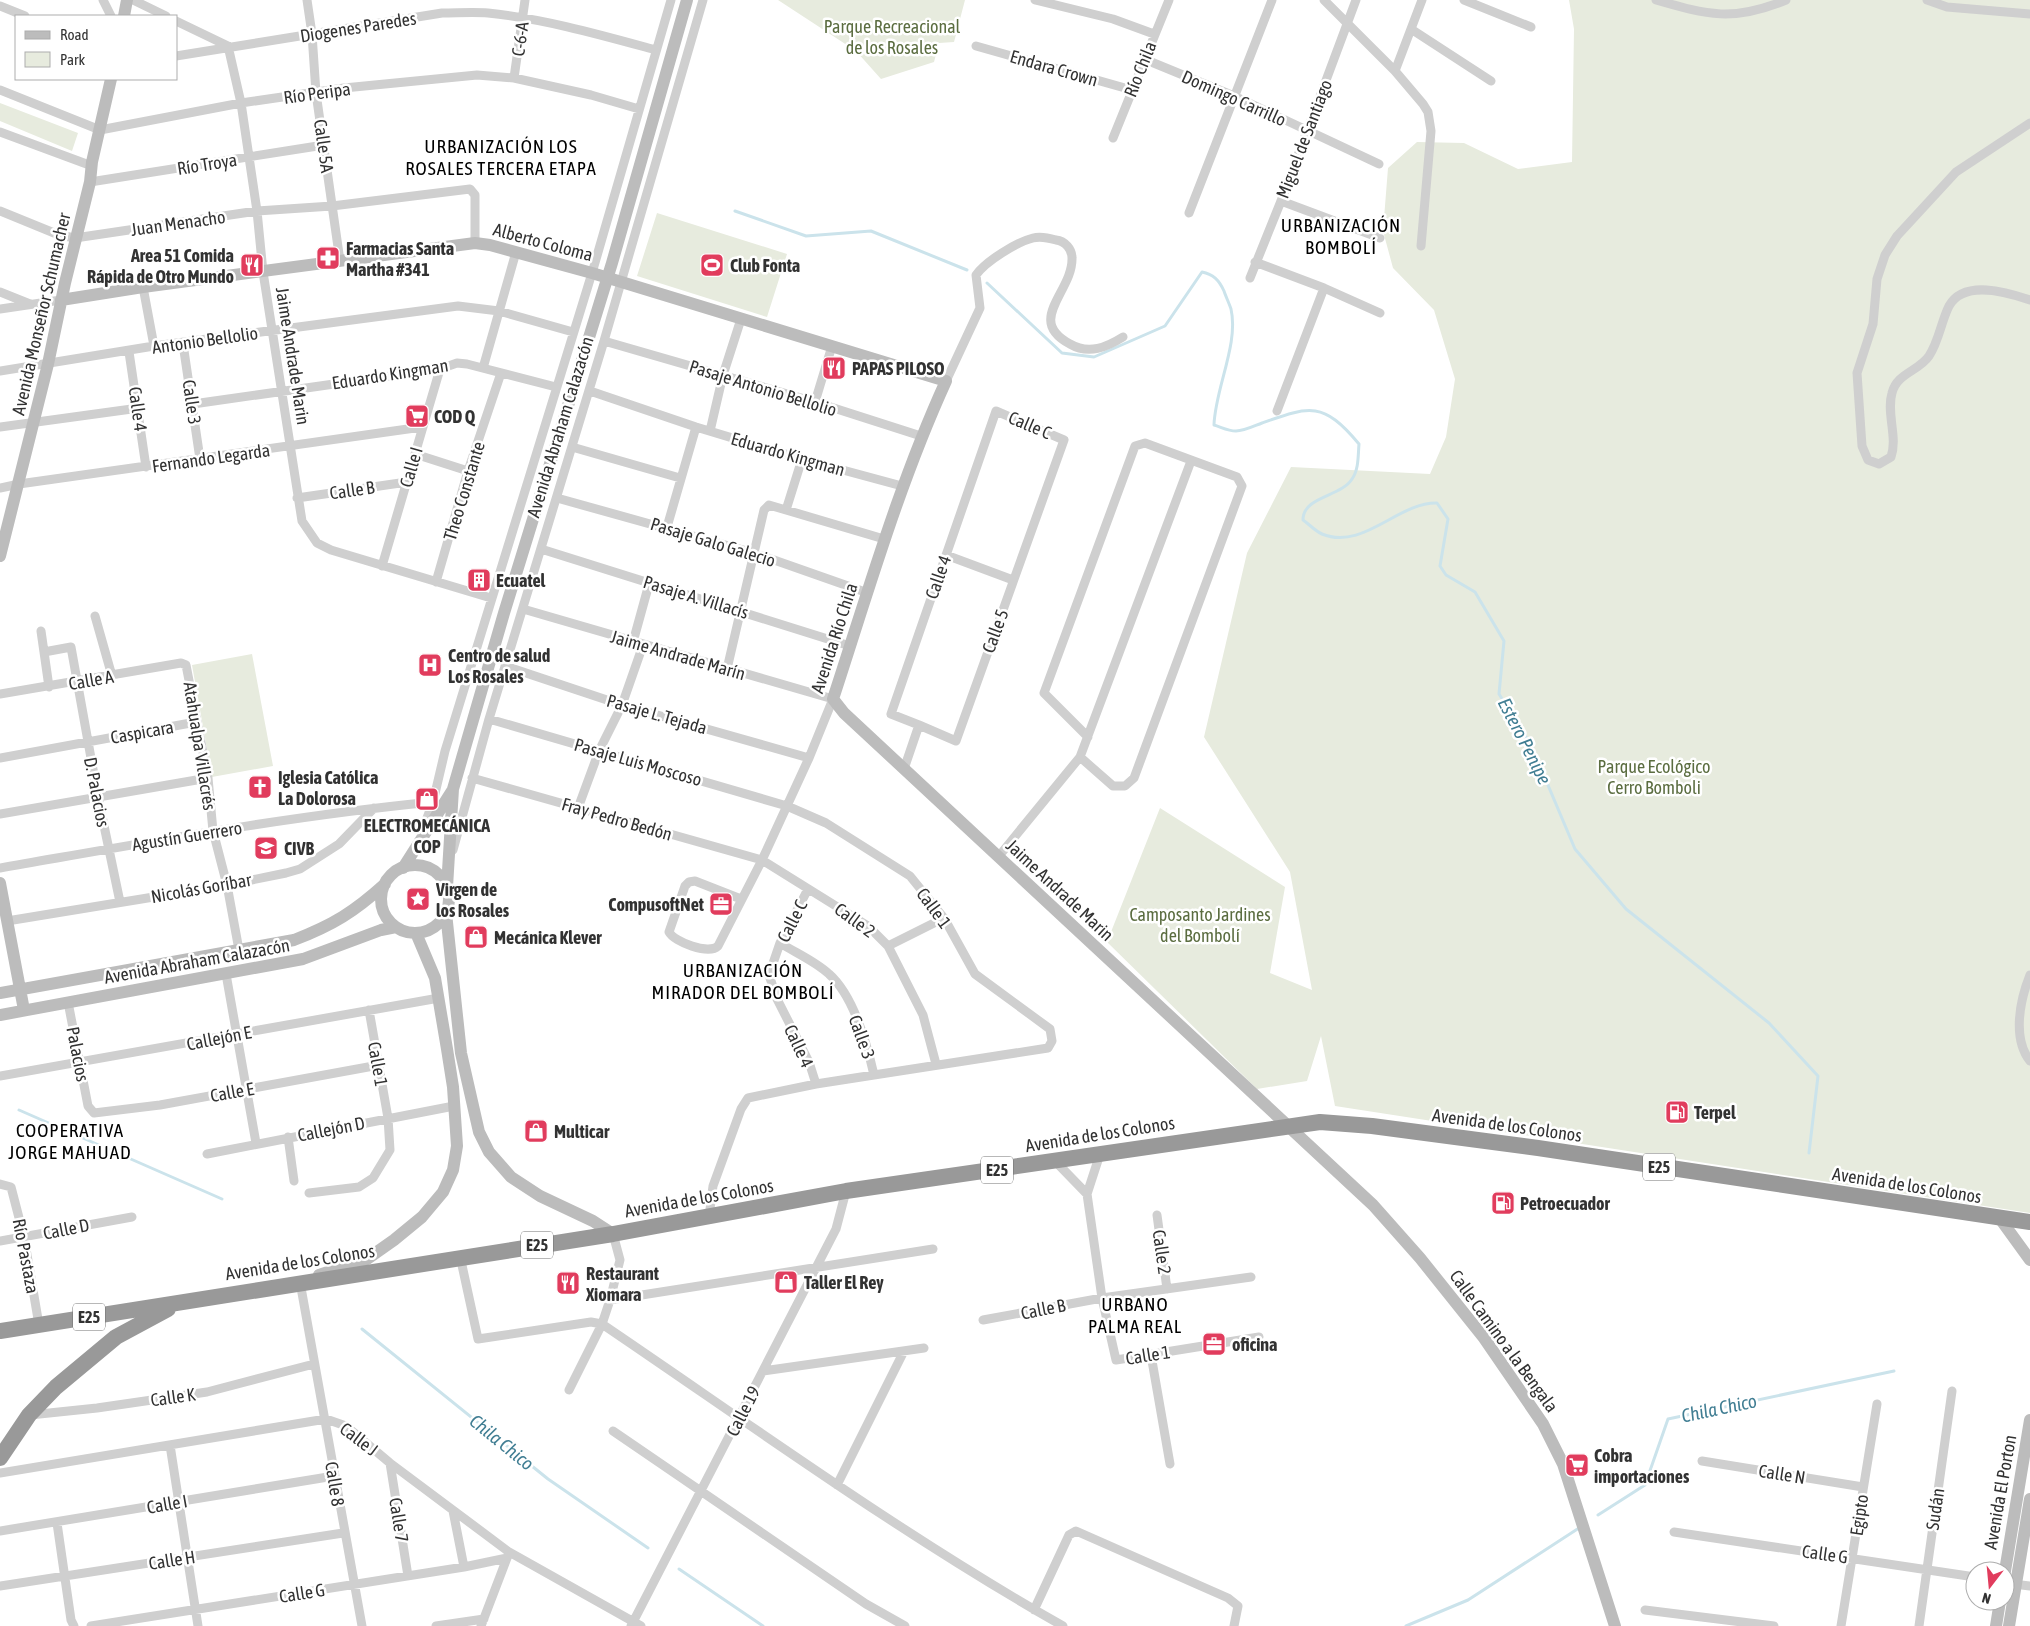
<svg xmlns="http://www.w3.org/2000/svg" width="2030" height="1626" font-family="'Asap Condensed',sans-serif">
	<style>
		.green { fill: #e7ebde }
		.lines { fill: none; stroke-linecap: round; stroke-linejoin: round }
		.stream { stroke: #cbe3eb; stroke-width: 3 }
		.street { stroke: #cfcfcf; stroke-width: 9 }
		.secondary { stroke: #bcbcbc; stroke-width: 12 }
		.highway { stroke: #999; stroke-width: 16 }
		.labels { text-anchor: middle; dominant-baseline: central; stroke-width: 5; stroke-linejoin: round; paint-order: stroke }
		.shield { fill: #fff; stroke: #707070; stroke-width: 1 }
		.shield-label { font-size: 16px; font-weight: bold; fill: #323232 }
		.park-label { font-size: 18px; fill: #5b6d40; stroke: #fff }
		.street-label { font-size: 18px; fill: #323232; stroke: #fff }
		.poi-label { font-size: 18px; font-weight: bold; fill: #323232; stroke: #fff; text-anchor: start }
		.neighbourhood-label { font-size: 19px; letter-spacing: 1px; fill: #000; stroke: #fff }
		.water-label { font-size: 19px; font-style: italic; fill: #417e93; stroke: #fff }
	</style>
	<rect width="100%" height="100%" fill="#fff"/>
	<path class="green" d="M778 0H965L954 42 939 43 934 62 881 79 856 51Z
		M1569 0H2030V1213L1335 1106 1321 1036 1307 1081 1257 1089 1107 942 1160 808 1285 887 1270 973 1312 990 1290 872 1204 737 1247 553 1291 467 1430 474 1446 437 1455 379 1434 310 1393 268 1383 231 1388 168 1417 142 1464 143 1518 169 1572 162 1574 29Z
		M0 103 78 133 72 151 0 121Z
		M657 213 787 254 767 317 637 276Z
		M252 654 273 766 212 777 192 665Z"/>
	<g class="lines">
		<path class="stream" d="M735 211 806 236 871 231 967 270
			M987 283 1062 353 1094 357 1165 326 1202 272C1213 274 1219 280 1224 291 1226 297 1229 303 1231 309 1239 344 1215 389 1214 425 1221 427 1228 431 1236 431 1244 431 1254 426 1262 423 1310 406 1323 401 1359 444 1358 455 1359 469 1352 479 1341 497 1303 496 1303 520 1309 524 1315 531 1322 534 1363 551 1398 502 1437 503L1448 519 1440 566 1446 575 1475 592 1504 641 1499 694 1531 745 1575 849 1626 909 1769 1023 1818 1076 1809 1153
			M19 1110 222 1199
			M362 1329 548 1479 648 1548
			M1598 1515 1645 1485 1668 1419 1894 1371
			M679 1569 763 1626
			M1406 1626 1468 1600 1579 1528"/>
		<path class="street" d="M103 0 111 16
			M133 0 166 16
			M307 0 312 34 316 93 340 261
			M1035 0 1113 19 1154 34
			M1324 0 1395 71 1423 104 1428 112 1431 131 1421 246
			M1464 0 1531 27
			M1656 0C1708 15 1733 22 1786 0
			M1927 0 1947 7 2030 14
			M0 6 25 16
			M176 21 228 46 241 103 257 211 263 272 302 521 317 543 331 550 491 598
			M1411 29 1491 81
			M976 46 1132 90
			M176 56 442 13C457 13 473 12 488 13 545 19 601 35 656 50
			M1144 59 1234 96 1379 164
			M1395 71 1422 0
			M514 78 525 0
			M0 90 100 130 241 103 344 88 477 75 514 78 591 95 639 109
			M2030 123 1956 172 1897 236 1885 255 1877 279 1873 324 1857 373 1862 446 1868 460 1879 464 1891 457C1898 437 1886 413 1892 393 1897 373 1919 371 1929 356 1939 341 1941 322 1949 306 1964 279 2007 292 2030 300
			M0 132 92 166
			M1113 138 1169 0
			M90 182 324 145
			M1281 201 1380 238
			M0 211 59 235 75 238 257 211 332 206 470 189 475 195V243
			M1189 213 1272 0
			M1255 262 1324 288 1380 313
			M1250 278 1281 201 1356 0
			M143 287 154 346
			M0 292 30 304
			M0 309 61 300
			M604 341 815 402 921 436
			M183 344 200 459
			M129 352 146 467
			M483 368 516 252
			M0 371 154 346 458 306 499 311 573 332
			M946 381 980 308 976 275C986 261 1017 242 1033 238 1041 236 1049 238 1056 240 1065 241 1072 249 1072 258 1073 292 1025 320 1070 344 1089 355 1107 347 1123 337
			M590 391 696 427 802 459 902 486
			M815 402 832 346
			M193 404 440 369 457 363 467 364 556 387
			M1277 411 1324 288
			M0 427 139 408
			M710 431 723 375 741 319
			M572 447 680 478
			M415 454 468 471
			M0 488 19 484 422 427
			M297 498 407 482
			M557 498 754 553 868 593
			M786 510 884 539
			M667 527 696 427
			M541 549 850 646
			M946 555 1013 580
			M382 566 440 369
			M436 582 468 471 501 373
			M523 609 833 699 809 758 762 860 718 946C709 955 674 942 669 932L685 886 689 882 695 881 741 899
			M95 616 112 676
			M41 631 49 687
			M633 642 649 584
			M44 652 71 647 98 797 120 902
			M505 666 622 705 809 758
			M727 669 764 510 769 505 786 510 802 459
			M0 694 181 663 186 665 208 778 213 831 227 885 239 950
			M489 719 787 806 826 823 910 876 944 918 975 974 1050 1029 1052 1041 1048 1048 816 1084 748 1098 741 1109 713 1186 709 1217
			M1080 757 1113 786H1125L1134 778 1242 486 1237 477 1145 443 1135 446 1044 693 1088 737
			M0 758 196 722
			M904 769 919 725 956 741 1064 440 996 411 891 714 919 725
			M472 778 762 860 868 926 888 946 923 1015 936 1064
			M578 808 599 751 622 705 643 645
			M0 814 208 778
			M422 831 433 802 445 751 592 273 671 0
			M453 850 489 719 604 341 703 0
			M999 856 1080 757 1191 461
			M0 868C144 843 288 816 433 802
			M808 889 780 943 769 975 777 999 809 1062 816 1084
			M7 921 227 885 286 873 300 869 339 844 374 808
			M780 943C796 953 815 961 829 974 854 996 867 1044 874 1075
			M888 946 944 918
			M226 974 256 1143
			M2030 975C2020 1000 2012 1038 2030 1061
			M68 1002 88 1106 94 1113 160 1105 379 1065
			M0 1076 439 998
			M288 1137 294 1181
			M207 1154 454 1106
			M1056 1162 1087 1194 1102 1298 1116 1360 1259 1337
			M0 1184 11 1187 24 1237 39 1325
			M309 1193 359 1187 373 1178 390 1150 388 1118 369 1010
			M1087 1194 1100 1154
			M1157 1215 1167 1289
			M0 1241 132 1217
			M460 1256 478 1339 591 1322 602 1324C754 1427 904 1536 1063 1626
			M300 1282 362 1626
			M610 1300 933 1249
			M983 1320 1102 1298 1251 1277
			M1151 1355 1170 1464
			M763 1371 924 1348
			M569 1390 602 1324 610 1300 620 1260 613 1234
			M30 1415 97 1408 207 1392 314 1364
			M613 1431 866 1604 905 1626
			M170 1445 198 1626
			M1702 1461 1863 1487
			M390 1463 408 1576
			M0 1473 326 1419 346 1426 390 1463 509 1552 641 1626
			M837 1485 904 1351
			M453 1511 464 1567
			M57 1523 71 1620 74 1626
			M0 1531 334 1476
			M1674 1532 1975 1577
			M2005 1583 2030 1586
			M0 1586 343 1533
			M1034 1610 1069 1535 1076 1531 1228 1598 1238 1606 1234 1626
			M1645 1610 1774 1626
			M91 1626 464 1567 507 1558 509 1552
			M436 1626 484 1619
			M481 1626 507 1558
			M631 1626 836 1229 846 1191
			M1841 1626 1877 1404
			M1919 1626 1952 1391"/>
		<path class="secondary" d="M124 16 127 0
			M61 300 143 287 475 243 490 245 592 273 946 381C899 484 868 592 833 699L844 713 1373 1205 1420 1258 1484 1338 1543 1424 1563 1464 1615 1626
			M0 556 48 364 65 283 90 182 92 162 111 79
			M381 899a34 34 0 1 1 68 0a34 34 0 1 1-68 0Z
			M403 868 452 791
			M0 883 24 1010
			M447 887 453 789 504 613 612 263 687 0
			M446 913 461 1053 479 1132 489 1152 511 1177 540 1196 593 1221 613 1234
			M0 993 294 940C333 925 354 912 385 884
			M0 1015 303 959 381 930 396 927
			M2001 1220 2030 1260
			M319 1275 367 1259 394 1240 422 1217 443 1192 453 1170 457 1146 453 1087 447 1049 435 978 416 933
			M2005 1571 2030 1420
			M1996 1626 2000 1601
			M2009 1626 2030 1499"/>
		<path class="highway" d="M0 1331 613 1234 846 1191 1320 1122 1372 1126 1538 1148 2030 1222
			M0 1458 29 1415 56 1387 116 1337 168 1309"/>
	</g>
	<defs>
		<g id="pharmacy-square" transform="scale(1.25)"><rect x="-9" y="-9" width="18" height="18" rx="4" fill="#e13c5d" stroke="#fff"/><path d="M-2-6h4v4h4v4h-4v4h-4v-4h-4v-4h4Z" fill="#fff"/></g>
		<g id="restaurant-square" transform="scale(1.25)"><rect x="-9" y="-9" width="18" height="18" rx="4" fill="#e13c5d" stroke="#fff"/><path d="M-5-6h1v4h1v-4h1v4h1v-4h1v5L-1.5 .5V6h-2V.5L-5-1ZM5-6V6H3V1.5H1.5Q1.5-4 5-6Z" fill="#fff"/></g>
		<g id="stadium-square" transform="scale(1.25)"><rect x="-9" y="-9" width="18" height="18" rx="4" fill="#e13c5d" stroke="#fff"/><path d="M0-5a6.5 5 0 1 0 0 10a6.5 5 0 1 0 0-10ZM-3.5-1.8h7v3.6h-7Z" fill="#fff"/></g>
		<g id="supermarket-square" transform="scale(1.25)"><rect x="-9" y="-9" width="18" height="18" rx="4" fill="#e13c5d" stroke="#fff"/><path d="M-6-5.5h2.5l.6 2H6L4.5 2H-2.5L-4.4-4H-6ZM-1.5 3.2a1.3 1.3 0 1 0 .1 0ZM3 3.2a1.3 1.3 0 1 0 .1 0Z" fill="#fff"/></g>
		<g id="building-square" transform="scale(1.25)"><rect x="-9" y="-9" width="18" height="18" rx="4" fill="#e13c5d" stroke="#fff"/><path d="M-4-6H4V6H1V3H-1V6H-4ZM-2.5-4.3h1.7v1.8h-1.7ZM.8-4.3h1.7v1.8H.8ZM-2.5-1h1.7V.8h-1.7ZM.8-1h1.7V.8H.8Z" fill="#fff"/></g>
		<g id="hospital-square" transform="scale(1.25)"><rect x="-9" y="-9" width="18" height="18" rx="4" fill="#e13c5d" stroke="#fff"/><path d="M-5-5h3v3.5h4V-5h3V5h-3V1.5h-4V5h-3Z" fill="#fff"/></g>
		<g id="church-square" transform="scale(1.25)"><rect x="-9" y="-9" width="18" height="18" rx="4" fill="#e13c5d" stroke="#fff"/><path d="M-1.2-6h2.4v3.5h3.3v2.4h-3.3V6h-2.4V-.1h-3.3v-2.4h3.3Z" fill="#fff"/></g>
		<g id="shop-square" transform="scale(1.25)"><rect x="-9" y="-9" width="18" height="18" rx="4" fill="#e13c5d" stroke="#fff"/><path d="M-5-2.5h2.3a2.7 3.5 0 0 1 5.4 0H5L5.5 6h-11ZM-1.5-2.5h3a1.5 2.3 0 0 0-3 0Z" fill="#fff"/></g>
		<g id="school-square" transform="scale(1.25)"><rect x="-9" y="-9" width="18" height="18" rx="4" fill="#e13c5d" stroke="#fff"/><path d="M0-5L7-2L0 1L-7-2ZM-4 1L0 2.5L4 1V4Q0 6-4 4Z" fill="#fff"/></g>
		<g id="sight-square" transform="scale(1.25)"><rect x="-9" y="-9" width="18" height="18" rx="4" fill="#e13c5d" stroke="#fff"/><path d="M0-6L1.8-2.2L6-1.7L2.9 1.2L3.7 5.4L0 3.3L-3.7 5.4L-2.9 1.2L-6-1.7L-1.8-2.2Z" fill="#fff"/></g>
		<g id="office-square" transform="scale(1.25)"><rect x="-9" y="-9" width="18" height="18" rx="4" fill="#e13c5d" stroke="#fff"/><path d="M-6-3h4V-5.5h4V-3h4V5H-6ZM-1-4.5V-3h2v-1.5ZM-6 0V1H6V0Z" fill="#fff"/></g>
		<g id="fuel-square" transform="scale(1.25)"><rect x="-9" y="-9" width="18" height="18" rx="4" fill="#e13c5d" stroke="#fff"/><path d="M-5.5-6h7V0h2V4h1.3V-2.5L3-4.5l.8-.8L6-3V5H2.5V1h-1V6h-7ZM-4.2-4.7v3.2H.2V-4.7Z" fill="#fff"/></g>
	</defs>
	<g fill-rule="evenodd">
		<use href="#pharmacy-square" x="328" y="258"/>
		<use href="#restaurant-square" x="252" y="265"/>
		<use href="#stadium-square" x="712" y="265"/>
		<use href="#restaurant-square" x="834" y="368"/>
		<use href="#supermarket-square" x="417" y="416"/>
		<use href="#building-square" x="479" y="580"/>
		<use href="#hospital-square" x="430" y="665"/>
		<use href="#church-square" x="260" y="787"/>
		<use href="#shop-square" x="427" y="799"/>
		<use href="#school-square" x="266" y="848"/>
		<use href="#sight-square" x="418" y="899"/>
		<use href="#office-square" x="721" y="904"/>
		<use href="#shop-square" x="476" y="937"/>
		<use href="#fuel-square" x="1677" y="1112"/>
		<use href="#shop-square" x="536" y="1131"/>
		<use href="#fuel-square" x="1503" y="1203"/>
		<use href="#shop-square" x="786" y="1282"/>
		<use href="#restaurant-square" x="568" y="1283"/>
		<use href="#office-square" x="1214" y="1344"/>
		<use href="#supermarket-square" x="1577" y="1465"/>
	</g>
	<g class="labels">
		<g class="shield">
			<rect x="1643" y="1153.5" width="32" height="27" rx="4"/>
			<rect x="981" y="1156.5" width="32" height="27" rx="4"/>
			<rect x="521" y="1231.5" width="32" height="27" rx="4"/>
			<rect x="73" y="1303.5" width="32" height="27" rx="4"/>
		</g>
		<g class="shield-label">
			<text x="1659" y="1167">E25</text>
			<text x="997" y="1170">E25</text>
			<text x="537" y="1245">E25</text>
			<text x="89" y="1317">E25</text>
		</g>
		<g class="park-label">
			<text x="892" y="26">Parque Recreacional<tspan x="892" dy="21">de los Rosales</tspan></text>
			<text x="1654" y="766">Parque Ecológico<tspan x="1654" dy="21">Cerro Bomboli</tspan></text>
			<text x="1200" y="914">Camposanto Jardines<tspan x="1200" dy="21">del Bombolí</tspan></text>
		</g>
		<g class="street-label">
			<text transform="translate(358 27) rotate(-9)">Diogenes Paredes</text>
			<text transform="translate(520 39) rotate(-82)">C-6-A</text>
			<text transform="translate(1054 68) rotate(16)">Endara Crown</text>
			<text transform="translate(1140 69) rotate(-68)">Río Chila</text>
			<text transform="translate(317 93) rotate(-8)">Río Peripa</text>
			<text transform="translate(1234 98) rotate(24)">Domingo Carrillo</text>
			<text transform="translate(1304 139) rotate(-69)">Miguel de Santiago</text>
			<text transform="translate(324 146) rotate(82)">Calle 5A</text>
			<text transform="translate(207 164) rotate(-9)">Río Troya</text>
			<text transform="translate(178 223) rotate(-8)">Juan Menacho</text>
			<text transform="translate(543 242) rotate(15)">Alberto Coloma</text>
			<text transform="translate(41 314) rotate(-77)">Avenida Monseñor Schumacher</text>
			<text transform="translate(205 340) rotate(-8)">Antonio Bellolio</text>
			<text transform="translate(293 356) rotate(81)">Jaime Andrade Marin</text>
			<text transform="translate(390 374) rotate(-9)">Eduardo Kingman</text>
			<text transform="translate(763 388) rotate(17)">Pasaje Antonio Bellolio</text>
			<text transform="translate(192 402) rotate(82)">Calle 3</text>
			<text transform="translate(138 409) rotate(82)">Calle 4</text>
			<text transform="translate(1030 425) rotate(23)">Calle C</text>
			<text transform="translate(560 427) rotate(-73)">Avenida Abraham Calazacón</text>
			<text transform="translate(788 454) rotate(16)">Eduardo Kingman</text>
			<text transform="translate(211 458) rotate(-8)">Fernando Legarda</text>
			<text transform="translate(411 467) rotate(-74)">Calle I</text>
			<text transform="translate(352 490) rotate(-8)">Calle B</text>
			<text transform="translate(464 491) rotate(-73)">Theo Constante</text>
			<text transform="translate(713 542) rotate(17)">Pasaje Galo Galecio</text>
			<text transform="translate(938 577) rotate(-71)">Calle 4</text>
			<text transform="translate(696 597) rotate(17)">Pasaje A. Villacís</text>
			<text transform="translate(995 631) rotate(-70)">Calle 5</text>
			<text transform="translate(834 638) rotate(-72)">Avenida Río Chila</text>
			<text transform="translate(678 655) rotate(16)">Jaime Andrade Marín</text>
			<text transform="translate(91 680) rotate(-10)">Calle A</text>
			<text transform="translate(657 714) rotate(16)">Pasaje L. Tejada</text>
			<text transform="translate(142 732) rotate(-10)">Caspicara</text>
			<text transform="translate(200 746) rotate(81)">Atahualpa Villacrés</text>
			<text transform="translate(638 762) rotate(16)">Pasaje Luis Moscoso</text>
			<text transform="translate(97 792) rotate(79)">D. Palacios</text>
			<text transform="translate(617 819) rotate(16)">Fray Pedro Bedón</text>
			<text transform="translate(187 836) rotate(-9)">Agustín Guerrero</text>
			<text transform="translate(201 888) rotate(-10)">Nicolás Goríbar</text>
			<text transform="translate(1060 890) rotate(43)">Jaime Andrade Marin</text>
			<text transform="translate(934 908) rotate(54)">Calle 1</text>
			<text transform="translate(855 920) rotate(36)">Calle 2</text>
			<text transform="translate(792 921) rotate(-63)">Calle C</text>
			<text transform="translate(197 961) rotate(-10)">Avenida Abraham Calazacón</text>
			<text transform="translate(862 1037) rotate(70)">Calle 3</text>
			<text transform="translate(219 1038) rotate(-11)">Callejón E</text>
			<text transform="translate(799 1046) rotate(65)">Calle 4</text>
			<text transform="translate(78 1054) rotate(79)">Palacios</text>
			<text transform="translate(378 1064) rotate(80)">Calle 1</text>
			<text transform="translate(232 1092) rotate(-10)">Calle E</text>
			<text transform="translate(1507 1125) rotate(8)">Avenida de los Colonos</text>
			<text transform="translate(331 1129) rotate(-11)">Callejón D</text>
			<text transform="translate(1100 1134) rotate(-9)">Avenida de los Colonos</text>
			<text transform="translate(1907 1185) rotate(9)">Avenida de los Colonos</text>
			<text transform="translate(699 1198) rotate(-10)">Avenida de los Colonos</text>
			<text transform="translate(66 1229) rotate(-11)">Calle D</text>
			<text transform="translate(1162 1252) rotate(82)">Calle 2</text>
			<text transform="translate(26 1256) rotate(79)">Río Pastaza</text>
			<text transform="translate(300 1262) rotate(-9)">Avenida de los Colonos</text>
			<text transform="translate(1043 1309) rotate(-11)">Calle B</text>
			<text transform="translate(1504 1341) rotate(54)">Calle Camino a la Bengala</text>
			<text transform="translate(1148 1355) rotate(-9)">Calle 1</text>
			<text transform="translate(173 1397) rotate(-8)">Calle K</text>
			<text transform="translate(743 1411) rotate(-63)">Calle 19</text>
			<text transform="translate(359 1439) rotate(37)">Calle J</text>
			<text transform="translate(1782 1474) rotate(9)">Calle N</text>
			<text transform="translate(335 1484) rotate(81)">Calle 8</text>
			<text transform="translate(2000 1492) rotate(-80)">Avenida El Porton</text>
			<text transform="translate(167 1504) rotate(-10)">Calle I</text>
			<text transform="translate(1935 1509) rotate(-82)">Sudán</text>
			<text transform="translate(1859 1515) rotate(-82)">Egipto</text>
			<text transform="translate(399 1520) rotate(81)">Calle 7</text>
			<text transform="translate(1825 1554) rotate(8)">Calle G</text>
			<text transform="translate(172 1560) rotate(-9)">Calle H</text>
			<text transform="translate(302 1593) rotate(-9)">Calle G</text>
		</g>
		<g class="poi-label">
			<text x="346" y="248">Farmacias Santa<tspan x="346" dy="21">Martha #341</tspan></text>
			<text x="234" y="255" text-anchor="end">Area 51 Comida<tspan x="234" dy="21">Rápida de Otro Mundo</tspan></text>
			<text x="730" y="265">Club Fonta</text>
			<text x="852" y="368">PAPAS PILOSO</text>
			<text x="434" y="416">COD Q</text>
			<text x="496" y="580">Ecuatel</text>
			<text x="448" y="655">Centro de salud<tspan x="448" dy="21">Los Rosales</tspan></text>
			<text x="278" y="777">Iglesia Católica<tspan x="278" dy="21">La Dolorosa</tspan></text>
			<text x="427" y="825" text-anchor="middle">ELECTROMECÁNICA<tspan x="427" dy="21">COP</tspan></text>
			<text x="284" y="848">CIVB</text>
			<text x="436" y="889">Virgen de<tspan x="436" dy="21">los Rosales</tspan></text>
			<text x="704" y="904" text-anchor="end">CompusoftNet</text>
			<text x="494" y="937">Mecánica Klever</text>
			<text x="1694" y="1112">Terpel</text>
			<text x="554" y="1131">Multicar</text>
			<text x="1520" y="1203">Petroecuador</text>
			<text x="586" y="1273">Restaurant<tspan x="586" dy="21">Xiomara</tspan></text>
			<text x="804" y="1282">Taller El Rey</text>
			<text x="1232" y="1344">oficina</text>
			<text x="1594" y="1455">Cobra<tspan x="1594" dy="21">importaciones</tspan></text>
		</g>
		<g class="neighbourhood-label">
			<text x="501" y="146">URBANIZACIÓN LOS<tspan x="501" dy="22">ROSALES TERCERA ETAPA</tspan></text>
			<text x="1341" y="225">URBANIZACIÓN<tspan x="1341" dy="22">BOMBOLÍ</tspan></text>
			<text x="743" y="970">URBANIZACIÓN<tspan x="743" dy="22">MIRADOR DEL BOMBOLÍ</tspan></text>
			<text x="70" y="1130">COOPERATIVA<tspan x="70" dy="22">JORGE MAHUAD</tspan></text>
			<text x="1135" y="1304">URBANO<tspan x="1135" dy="22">PALMA REAL</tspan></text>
		</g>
		<g class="water-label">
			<text transform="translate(1525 741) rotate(63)">Estero Penipe</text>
			<text transform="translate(1719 1408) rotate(-12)">Chila Chico</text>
			<text transform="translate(502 1442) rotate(39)">Chila Chico</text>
		</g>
	</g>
	<rect x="15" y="15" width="162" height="65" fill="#ffffff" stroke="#adadad"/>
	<rect x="25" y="31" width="25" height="8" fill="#bcbcbc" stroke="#adadad"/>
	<text x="60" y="40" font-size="15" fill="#323232">Road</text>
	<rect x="25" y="52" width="25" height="15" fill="#e7ebde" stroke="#adadad"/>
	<text x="60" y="65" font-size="15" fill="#323232">Park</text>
	<g transform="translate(1990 1586) rotate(196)"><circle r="24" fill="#ffffff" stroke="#adadad"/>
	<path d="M0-4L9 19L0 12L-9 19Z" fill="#e13c5d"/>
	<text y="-8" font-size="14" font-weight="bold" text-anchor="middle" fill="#323232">N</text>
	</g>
</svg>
